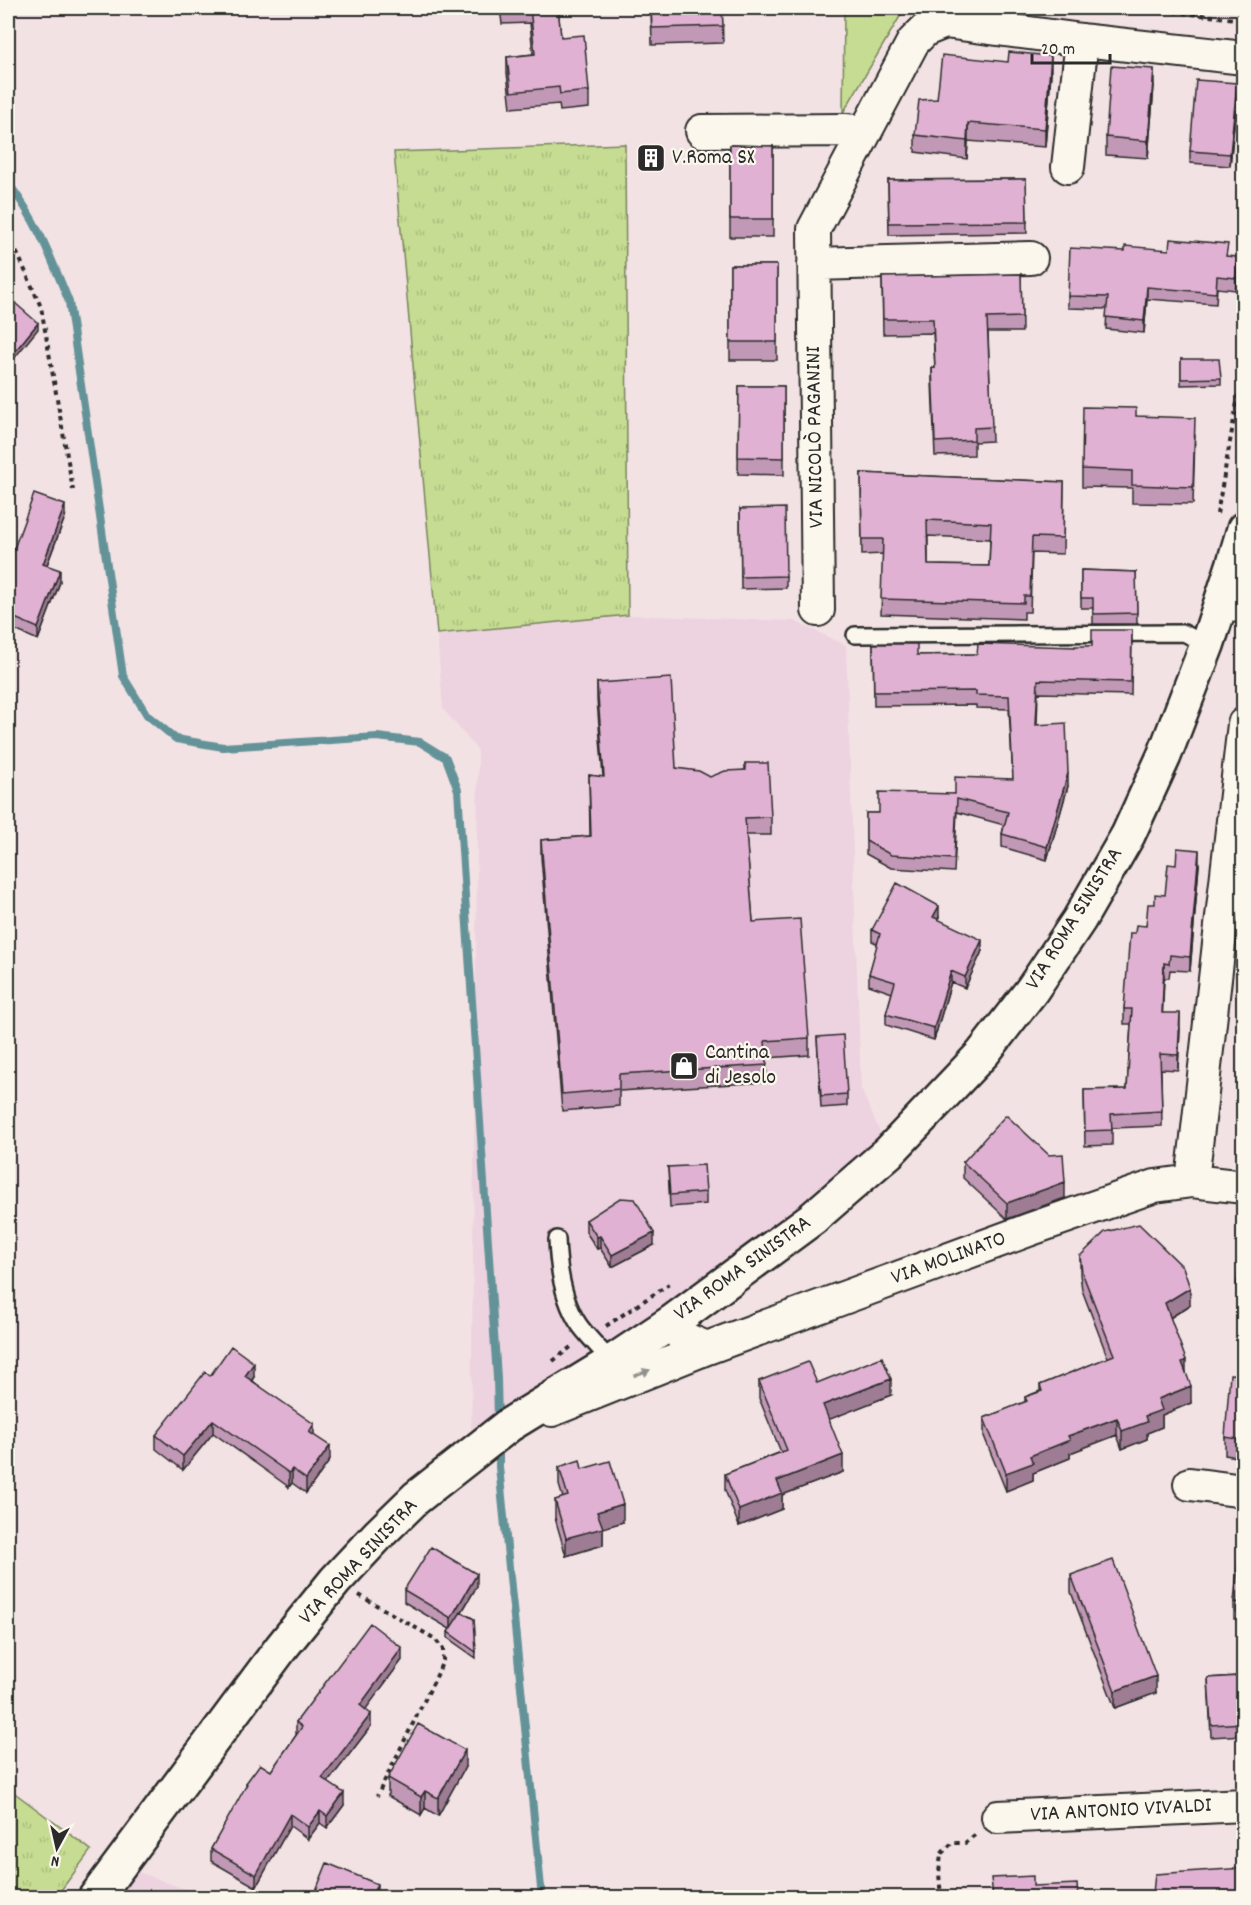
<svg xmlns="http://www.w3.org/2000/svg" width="1251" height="1905" font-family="Dekko,sans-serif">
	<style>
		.built { fill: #edd3df }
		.grass { fill: url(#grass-tufts); stroke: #78845e; stroke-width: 1.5 }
		.green { fill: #c6dc92; stroke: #78845e; stroke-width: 1.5 }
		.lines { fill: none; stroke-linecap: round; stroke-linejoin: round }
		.stream { stroke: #639398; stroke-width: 8 }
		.service-casing { stroke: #2b2b2b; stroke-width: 20 }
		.minor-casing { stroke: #2b2b2b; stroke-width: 36 }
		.tertiary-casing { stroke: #2b2b2b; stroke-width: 38 }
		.path { stroke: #2b2b2b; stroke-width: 4; stroke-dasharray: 4.5 4.5; stroke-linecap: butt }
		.service { stroke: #fbf7ec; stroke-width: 15 }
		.minor { stroke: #fbf7ec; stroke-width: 32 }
		.tertiary { stroke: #fbf7ec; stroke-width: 33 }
		.wall { fill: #c198b5; stroke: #2b2b2b; stroke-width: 1.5; fill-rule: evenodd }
		.shaded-wall { fill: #9d7c94; stroke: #2b2b2b; stroke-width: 1.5 }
		.building { fill: #e0b1d3; stroke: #2b2b2b; stroke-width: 1.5; fill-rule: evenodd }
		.oneway { fill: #93918c }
		.labels { text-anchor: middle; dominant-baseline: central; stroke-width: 4.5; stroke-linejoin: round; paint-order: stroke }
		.poi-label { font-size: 22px; fill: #2b2b2b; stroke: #fbf7ec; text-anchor: start }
		.street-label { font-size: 22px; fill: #2b2b2b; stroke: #fbf7ec }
	</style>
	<defs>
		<pattern id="grass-tufts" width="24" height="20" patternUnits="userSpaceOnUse" patternTransform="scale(1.5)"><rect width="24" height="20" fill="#c6dc92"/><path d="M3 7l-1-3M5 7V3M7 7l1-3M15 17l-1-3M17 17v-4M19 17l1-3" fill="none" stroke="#aabd7e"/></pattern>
	</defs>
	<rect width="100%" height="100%" fill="#f3e2e4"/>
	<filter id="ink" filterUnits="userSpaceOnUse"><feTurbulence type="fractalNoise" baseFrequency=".0167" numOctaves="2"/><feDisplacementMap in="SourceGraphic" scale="12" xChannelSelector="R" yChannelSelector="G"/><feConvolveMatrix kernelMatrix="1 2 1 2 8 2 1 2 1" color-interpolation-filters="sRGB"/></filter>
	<g filter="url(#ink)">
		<path class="built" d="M628 615 794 621 846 645 861 1089 889 1152 471 1454 478 751 443 709 437 634Z
			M119 1865 207 1897 106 1898Z"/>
		<path class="grass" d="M625 144 628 615 437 634 394 152Z
			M8 1788 91 1850 56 1897H8Z"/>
		<path class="green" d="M844 8H905L843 113Z"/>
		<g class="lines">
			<path class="stream" d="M8 183C36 218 52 260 69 302L123 676 147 715 176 739 223 747 377 737 420 742 446 758 458 790 497 1378 498 1421
				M499 1445V1467L542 1898"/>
			<g class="service-casing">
				<path id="service" d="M855 635 1184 633 1207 645
					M557 1239C558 1267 563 1302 580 1326 589 1338 601 1350 612 1362"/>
			</g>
			<g class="minor-casing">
				<path id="minor" d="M702 131 845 130 865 132
					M1068 167 1082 40
					M814 264 1031 258
					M1223 598 1244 608
					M818 610 814 229 913 42 925 30 945 22 1082 40 1244 58
					M1192 1181 1244 724
					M672 1322 683 1338 707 1348 1031 1229 1155 1186 1192 1181 1244 1187
					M552 1410 707 1348
					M1190 1484 1244 1491
					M998 1817 1244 1805"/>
			</g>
			<g class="tertiary-casing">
				<path id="tertiary" d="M95 1898 281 1648 335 1581 379 1534 416 1498 509 1425 612 1362 672 1322 813 1218 889 1152 983 1053 1032 990 1079 920 1128 835 1164 756 1207 645 1234 563 1244 529"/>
			</g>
			<path class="path" d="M1138 8 1244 20
				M8 236 20 259 41 307 73 490
				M1217 514 1244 364
				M606 1326 669 1284
				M553 1361 571 1347
				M359 1595 435 1639 443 1649V1660L438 1673 377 1796
				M941 1898 939 1873 941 1854 952 1843H965L976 1834"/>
			<use href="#service" class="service"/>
			<use href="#minor" class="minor"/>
			<use href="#tertiary" class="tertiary"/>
		</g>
		<path class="wall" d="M500 8H558L561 37 589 91V108L560 111 559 104 511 108 507 73V57L533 54 530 23 502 24Z
			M651 8H722L723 43 652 45Z
			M1051 73 1045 147 968 141 967 159 915 152V135L937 99Z
			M1154 86 1148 158 1106 155V137Z
			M1237 95 1230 166 1190 163V151Z
			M730 145 773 146V237H730Z
			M1026 179 1027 233 889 235 888 180Z
			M1227 256 1237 269 1236 290 1217 288 1216 304 1147 299 1144 333 1106 329 1107 309 1068 308V296Z
			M730 265H777V360H730Z
			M1021 274 1022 332H988L992 441 974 442V455L935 456 932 382V367L935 368 933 333 883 334 882 277Z
			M1181 359 1221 378V384L1181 385Z
			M739 386H784V475L738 474Z
			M1136 416 1195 435 1193 504 1132 503V488L1082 487V469Z
			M861 473 1064 482 1063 554 1032 553 1030 612H1024V619L881 614 883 554 862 555ZM928 536 990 539 989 566 928 565Z
			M740 509 786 576V588L741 589Z
			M65 517 47 565 60 582 38 640 8 627V565Z
			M1081 570 1136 572 1137 624H1093V608H1081Z
			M1132 630 1131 695 1038 693 1037 725 1068 786 1047 860 1002 847V834L1004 825 957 812 954 872 891 868 866 854V813H879L1013 779 1009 709 976 708V705L874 706 873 644 917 655 977 654 1092 646Z
			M597 683 676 768 710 777 745 770V763L771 817V835H746L753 922 809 1038V1055L766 1058 767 1082 619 1091V1106L562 1111 541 857V840L590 836 589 775 603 777 597 700Z
			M1199 865 1190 971 1170 970 1169 978H1164L1162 1013 1180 1028 1178 1070 1161 1069 1162 1126 1112 1128V1145L1085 1146 1084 1090 1127 1089 1131 1024H1124V1009L1135 933 1146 926 1155 904Z
			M939 917 938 920 982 951 965 988 951 982 934 1040 886 1025V1014L892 993 869 985V974L878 944 872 941V930Z
			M817 1037 847 1094V1106L821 1108Z
			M963 1162 1065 1198 1007 1219 963 1178Z
			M668 1167 706 1192V1204L670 1207Z
			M586 1220 654 1245 612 1267 600 1248 597 1249 586 1232Z
			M1244 1238V1303L1237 1295V1283Z
			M1080 1256 1190 1305 1170 1318 1186 1373 1191 1403 1162 1415V1427L1147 1433V1439L1122 1449 1117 1435 1070 1453V1458L1033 1473V1480L1006 1491 984 1436V1418L1025 1402V1397L1040 1391V1385L1108 1358 1082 1290 1080 1274Z
			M1244 1375V1458L1225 1455V1437Z
			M210 1376 254 1377 252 1380 314 1435 330 1460 306 1493 292 1483 289 1487 213 1433 183 1470 156 1449V1435Z
			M759 1381 817 1383 891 1395 829 1419 843 1472 782 1495V1509L739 1526 725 1490V1474L781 1452 759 1398Z
			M559 1467 623 1522 603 1528V1545L566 1556 555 1518V1500L563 1498 559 1485Z
			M1244 1544V1620L1234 1619V1602Z
			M1071 1575 1156 1693 1115 1708 1071 1592Z
			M477 1586 462 1612 474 1619 476 1658 448 1638V1632L450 1629 404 1602V1590Z
			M402 1660 365 1709 371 1726 328 1782 344 1805 327 1828 320 1823 308 1839 290 1826 256 1887 211 1861V1849L246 1787V1783L271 1771 297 1734H296V1722Z
			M1244 1669V1735L1211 1737 1208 1678 1238 1676Z
			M465 1767 438 1816 425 1808 421 1815 388 1796V1778Z"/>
		<path class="shaded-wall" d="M1051 56V73L1045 147V129Z
			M1154 69V86L1148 158V141Z
			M1237 83V95L1230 166V154Z
			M968 123V141L967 159V141Z
			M1237 257V269L1236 290V278Z
			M1147 287V299L1144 333V321Z
			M38 323V329L8 366V360Z
			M65 505V517L43 575V564Z
			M60 570V582L38 640V628Z
			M1068 773V786L1047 860V847Z
			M1199 850V865L1190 971V957Z
			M939 906V917L933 929V917Z
			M982 940V951L965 988V977Z
			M1164 963V978L1162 1027V1013Z
			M951 971V982L934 1040V1028Z
			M1180 1013V1028L1178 1070V1055Z
			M1065 1182V1198L1007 1219V1203Z
			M654 1233V1245L612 1267V1255Z
			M600 1236V1248L597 1249V1237Z
			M1190 1288V1305L1165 1321V1303Z
			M1186 1360V1377L1182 1362Z
			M254 1363V1377L245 1390V1376Z
			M891 1379V1395L823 1422V1405Z
			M1191 1386V1403L1162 1415V1427L1147 1433V1439L1122 1449V1431L1145 1416 1158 1399Z
			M1117 1418V1435L1070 1453V1458L1033 1473V1480L1006 1491V1473L1030 1456 1068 1436Z
			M213 1420V1433L183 1470V1456Z
			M314 1424V1438L309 1432Z
			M330 1446V1460L306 1493V1479Z
			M843 1455V1472L782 1495V1509L739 1526V1510L777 1481Z
			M292 1469V1483L289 1487V1473Z
			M623 1504V1522L603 1528V1545L566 1556V1538L597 1512Z
			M477 1574V1586L451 1630V1618Z
			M402 1648V1660L360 1717V1705Z
			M1156 1676V1693L1115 1708V1691Z
			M371 1714V1726L322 1790V1778Z
			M465 1750V1767L438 1816V1798Z
			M425 1791V1808L421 1815V1797Z
			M344 1793V1805L327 1828V1816Z
			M320 1811V1823L308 1839V1827Z
			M290 1814V1826L256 1887V1875Z
			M377 1884V1896L376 1898H371Z"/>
		<path class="building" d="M530 8H558L561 37 584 35 589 91 560 94 559 87 511 92 507 57 535 54Z
			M651 8H722L723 26 652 28Z
			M1009 52 1051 56 1045 129 968 123 967 141 915 135 919 100 937 99 942 55 1008 62Z
			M1111 66 1154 69 1148 141 1106 137Z
			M1196 80 1237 83 1230 154 1190 151Z
			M730 145 773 146V219H730Z
			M1026 179 1027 222 889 223 888 180Z
			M1170 239 1228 244 1226 256 1237 257 1236 278 1217 276 1216 293 1147 287 1144 321 1106 317 1108 297 1068 296 1070 248 1125 251V246L1169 250Z
			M730 265H777V342H730Z
			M1021 274 1022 317 987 318 992 427 974 428V440L935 442 932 367 935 368 933 319H883L882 277Z
			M8 297 38 323 8 360Z
			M1181 359H1219L1221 378 1181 379Z
			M739 386H784V458L738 457Z
			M1083 407 1136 408V416L1195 418 1193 487 1132 485V471L1082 469Z
			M861 473 1064 482 1063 538 1032 537 1030 596H1024V603L881 599 883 539H862ZM927 520 991 523 989 566 928 565Z
			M34 494 65 505 43 564 60 570 38 628 8 615V565Z
			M785 508 786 576 741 577 740 509Z
			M1081 570 1136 572 1137 613 1093 614V598H1081Z
			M1092 630H1132L1131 682 1038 680 1036 725 1066 723 1068 773 1047 847 1002 834 1008 812 957 799 954 859 891 855 866 841V813H879V792L955 794V777L1013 779 1009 696 976 695V691L874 692 873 644H917V655L977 654 978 644 1075 647V646H1092Z
			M671 678 676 768 699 771 710 777 725 771 746 770 745 763H768L771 817 745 818 753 922 800 919 809 1038 765 1041 767 1065 619 1074V1089L562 1094 541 840 591 836 589 775 604 777 597 683Z
			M1177 848 1199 850 1190 957 1170 955 1169 964 1164 963 1162 1013H1180L1178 1055 1160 1054 1162 1111 1111 1114 1112 1130 1085 1131 1084 1090 1127 1089 1132 1009H1124L1130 933H1135L1136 925 1146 926 1148 904H1155V894L1165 895 1168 864 1176 865Z
			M897 883 939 906 933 917 982 940 965 977 951 971 934 1028 886 1014 895 982 869 974 880 934 872 930Z
			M843 1035 847 1094 821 1096 817 1037Z
			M1006 1115 1049 1155 1063 1154 1065 1182 1007 1203 963 1162Z
			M704 1165 706 1192 670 1195 668 1167Z
			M620 1198 635 1199 654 1233 612 1255 600 1236 597 1237 586 1220Z
			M1139 1224 1183 1267 1190 1288 1165 1303 1186 1360 1182 1362 1191 1386 1158 1399 1162 1410 1145 1416 1147 1422 1122 1431 1117 1418 1068 1436 1070 1440 1030 1456 1033 1463 1006 1473 984 1418 1027 1401 1025 1397 1042 1391 1040 1385 1114 1355 1082 1272 1080 1256 1105 1232Z
			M1243 1238H1244V1291L1237 1283Z
			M231 1346 254 1363 245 1376 314 1424 309 1432 330 1446 306 1479 292 1469 289 1473 213 1420 183 1456 156 1435 205 1372 210 1376Z
			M882 1357 891 1379 823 1405 843 1455 777 1481 782 1493 739 1510 725 1474 787 1450 759 1381 808 1362 817 1383Z
			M1230 1374 1244 1375V1440L1225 1437Z
			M580 1460 582 1469 610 1461 623 1504 597 1512 603 1528 566 1538 555 1500 568 1496 559 1467Z
			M1240 1544H1244V1603L1234 1602Z
			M431 1547 477 1574 451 1618 404 1590Z
			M1113 1560 1156 1676 1115 1691 1071 1575Z
			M461 1612 474 1619 476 1652 448 1632Z
			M370 1623 402 1648 360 1705 371 1714 322 1778 344 1793 327 1816 320 1811 308 1827 290 1814 256 1875 211 1849 247 1784 246 1783 260 1764 271 1771 302 1727 296 1722Z
			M1244 1669V1723L1211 1725 1208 1678 1239 1676 1238 1670Z
			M418 1724 465 1750 438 1798 425 1791 421 1797 388 1778Z
			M327 1863 377 1884 371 1898H313Z
			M1244 1868V1898H1150L1149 1894 1153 1893 1155 1874Z
			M1033 1876V1886L1077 1884 1078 1898H993L991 1878Z"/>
		<defs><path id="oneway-solid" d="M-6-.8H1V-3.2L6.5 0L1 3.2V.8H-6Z" transform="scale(1.5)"/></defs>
		<use class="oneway" href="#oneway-solid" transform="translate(642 1373) rotate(-21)"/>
	</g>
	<defs>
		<g id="building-square" transform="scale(1.5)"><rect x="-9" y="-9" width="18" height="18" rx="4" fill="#2b2b2b" stroke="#fbf7ec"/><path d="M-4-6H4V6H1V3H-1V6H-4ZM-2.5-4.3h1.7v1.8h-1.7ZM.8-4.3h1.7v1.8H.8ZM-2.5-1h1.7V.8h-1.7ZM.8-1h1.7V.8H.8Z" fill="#fff"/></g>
		<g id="shop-square" transform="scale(1.5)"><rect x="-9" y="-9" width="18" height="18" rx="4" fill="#2b2b2b" stroke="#fbf7ec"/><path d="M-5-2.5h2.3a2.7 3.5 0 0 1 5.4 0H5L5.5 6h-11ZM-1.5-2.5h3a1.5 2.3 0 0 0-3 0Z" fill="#fff"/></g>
	</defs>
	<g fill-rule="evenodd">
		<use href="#building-square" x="651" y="158"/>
		<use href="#shop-square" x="684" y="1066"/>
	</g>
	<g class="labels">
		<g class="poi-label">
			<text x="672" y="158">V.Roma SX</text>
			<text x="705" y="1053">Cantina<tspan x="705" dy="25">di Jesolo</tspan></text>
		</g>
		<g class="street-label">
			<text transform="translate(816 437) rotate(-91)">VIA NICOLÒ PAGANINI</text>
			<text transform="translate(1075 919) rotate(-58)">VIA ROMA SINISTRA</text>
			<text transform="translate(949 1259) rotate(-20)">VIA MOLINATO</text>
			<text transform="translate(743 1269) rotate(-36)">VIA ROMA SINISTRA</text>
			<text transform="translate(359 1562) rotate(-47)">VIA ROMA SINISTRA</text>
			<text transform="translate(1121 1811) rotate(-3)">VIA ANTONIO VIVALDI</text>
		</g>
	</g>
	<rect width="1251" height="1905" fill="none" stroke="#fbf7ec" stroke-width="30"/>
	<rect x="15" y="15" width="1221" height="1875" fill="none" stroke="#2b2b2b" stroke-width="2" filter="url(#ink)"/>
	<g transform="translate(57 1848) rotate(188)" stroke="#fbf7ec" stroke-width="4.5" paint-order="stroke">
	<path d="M0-4.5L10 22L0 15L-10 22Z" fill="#2b2b2b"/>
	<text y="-9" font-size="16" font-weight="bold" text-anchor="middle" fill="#2b2b2b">N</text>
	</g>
	<path d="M1032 54v9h78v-9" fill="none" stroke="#2b2b2b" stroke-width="3"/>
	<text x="1041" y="54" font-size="18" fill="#2b2b2b" stroke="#fbf7ec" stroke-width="4.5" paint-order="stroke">20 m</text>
</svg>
